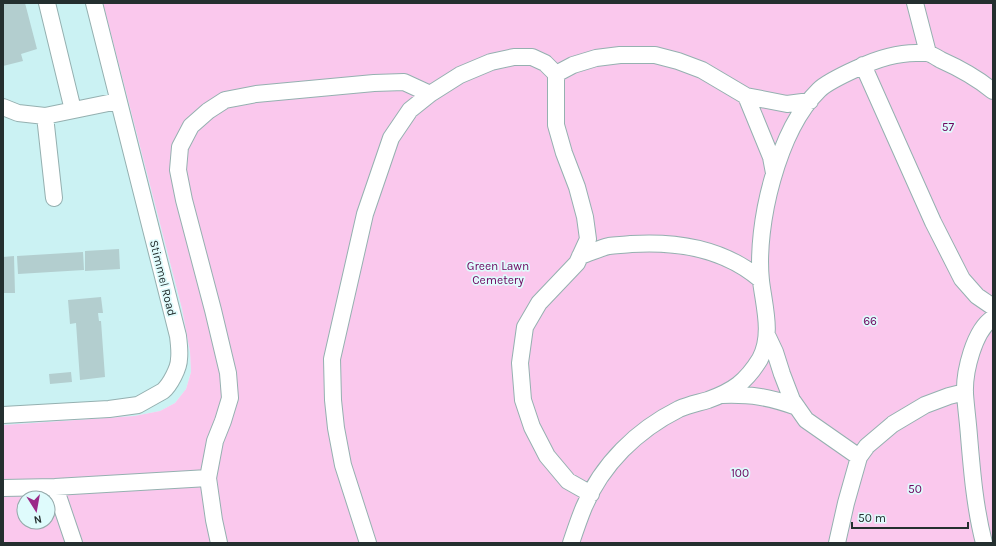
<svg xmlns="http://www.w3.org/2000/svg" width="996" height="546" font-family="Karla,sans-serif">
	<style>
		.built { fill: #cbf2f3 }
		.green { fill: #fac8ed; fill-rule: evenodd }
		.building { fill: #b3cecf }
		.lines { fill: none; stroke-linecap: round; stroke-linejoin: round }
		.minor-casing { stroke: #95b0b0; stroke-width: 18 }
		.minor { stroke: #fff; stroke-width: 16 }
		.labels { text-anchor: middle; dominant-baseline: central; stroke-width: 3.5; stroke-linejoin: round; paint-order: stroke }
		.park-label { font-size: 12px; fill: #6c045e; stroke: #dffbfc }
		.street-label { font-size: 12px; fill: #242f2f; stroke: #dffbfc }
	</style>
	<rect width="100%" height="100%" fill="#dffbfc"/>
	<path class="built" d="M3 3H103L182 309 190 352 191 372 186 389 175 403 160 411 134 416 3 425Z"/>
	<path class="green" d="M103 3H993V543H3V425L134 416 160 411 175 403 186 389 191 372 190 352 182 309ZM24 498H48V522H24Z"/>
	<path class="building" d="M3 3H25L37 49 21 54 23 61 3 66Z
		M119 249 120 269 85 271V251Z
		M83 252 84 270 18 274 17 256Z
		M14 256 15 293H3V257Z
		M101 297 103 313H98L99 321H101L105 377 80 380 76 323 70 324 68 300Z
		M71 372 72 382 50 384 49 374Z"/>
	<g class="lines">
		<g class="minor-casing">
			<path id="minor" d="M47 3 73 110
				M915 3 928 53
				M863 65 933 222 962 279 977 296 993 307
				M556 74 573 65 596 58 620 55H655L678 61 702 70 746 96 787 104 810 101
				M746 96 771 157 774 173
				M3 107 18 113 45 116
				M54 198 45 116 118 101
				M580 256C590 253 600 248 609 246 616 245 624 245 631 244 677 241 725 249 761 280
				M767 335 775 352 782 374 792 400 806 420 859 457
				M722 395C751 394 769 397 797 407
				M3 415 109 409 138 405 163 391C170 385 179 368 179 359 180 352 179 344 178 336L94 3
				M55 487 74 543
				M3 488 55 487 208 478
				M219 543 214 520 208 478 215 441 223 421 230 398 228 373 213 310 184 200 178 170 180 147 191 126 208 111 225 100 256 94 374 83 404 82 430 94
				M368 543 343 465 336 428 333 400 332 359 365 214 391 138 410 110 430 94 460 75 491 62 514 57H532L545 63 556 74V125L564 153 577 187 585 217 588 239 577 263 539 303 525 327 520 363 523 400 532 427 547 456 568 481 591 494
				M571 543C575 531 579 519 584 507 602 464 637 430 679 409 688 405 698 403 708 400 733 391 746 382 760 359 773 335 764 306 761 281 755 225 778 130 819 90 827 82 847 73 858 68 877 59 895 53 916 53 920 53 924 53 927 53 932 54 937 58 941 60 959 68 977 78 993 91
				M837 543 846 503 859 457 867 446 893 424 925 405 949 396 965 392
				M984 543C975 508 972 472 969 436 968 422 966 408 965 394 964 372 974 330 993 318"/>
		</g>
		<use href="#minor" class="minor"/>
	</g>
	<g class="labels">
		<g class="park-label">
			<text x="948" y="127">57</text>
			<text x="498" y="266">Green Lawn<tspan x="498" dy="14">Cemetery</tspan></text>
			<text x="870" y="321">66</text>
			<text x="740" y="473">100</text>
			<text x="915" y="489">50</text>
		</g>
		<g class="street-label">
			<text transform="translate(163 278) rotate(76)">Stimmel Road</text>
		</g>
	</g>
	<rect width="996" height="546" fill="none" stroke="#242f2f" stroke-width="8"/>
	<g transform="translate(36 510) rotate(169)"><circle r="19" fill="#dffbfc" stroke="#94a9aa"/>
	<path d="M0-3L7 15L0 10L-7 15Z" fill="#9b2a88"/>
	<text y="-6" font-size="11" font-weight="bold" text-anchor="middle" fill="#242f2f">N</text>
	</g>
	<path d="M852 522v6h116v-6" fill="none" stroke="#242f2f" stroke-width="2"/>
	<text x="858" y="522" font-size="12" fill="#242f2f" stroke="#dffbfc" stroke-width="3" paint-order="stroke">50 m</text>
</svg>
